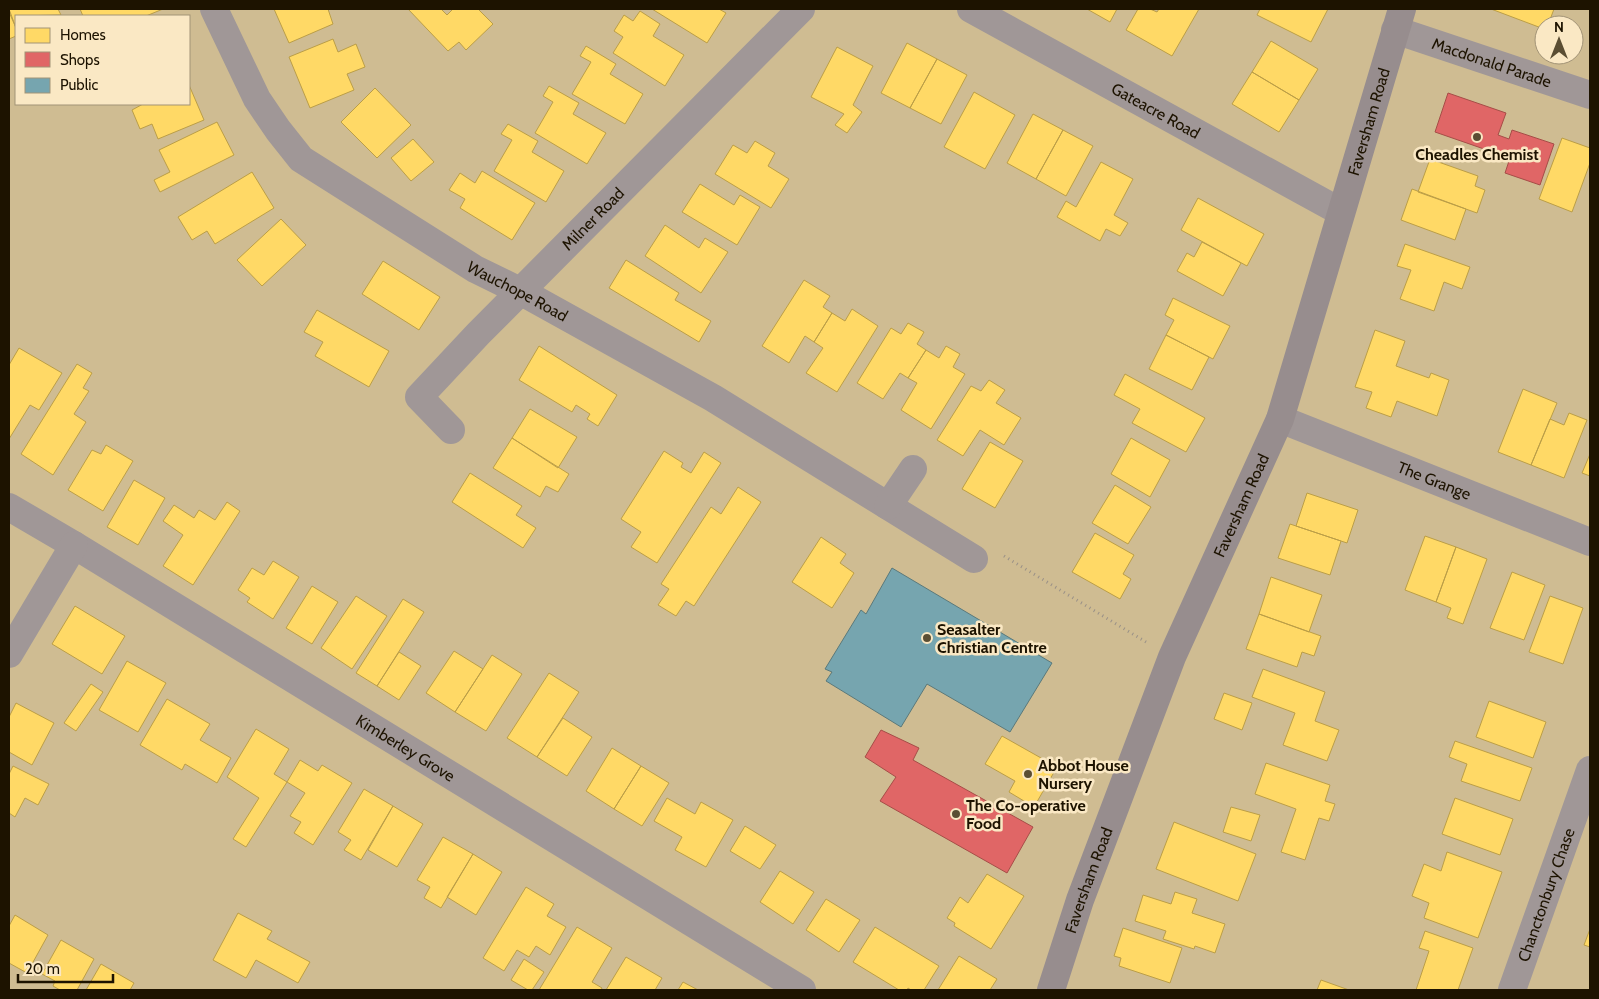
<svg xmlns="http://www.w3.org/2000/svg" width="1599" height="999" font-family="Cabin,sans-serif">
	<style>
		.homes { fill: #ffd966; stroke: #bb9e47 }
		.shops { fill: #e06666; stroke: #a64d47 }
		.public { fill: #76a5af; stroke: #5b797a }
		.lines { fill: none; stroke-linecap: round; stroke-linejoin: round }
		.path { stroke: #999087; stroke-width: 3; stroke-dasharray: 1 4; stroke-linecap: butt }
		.street { stroke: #a09797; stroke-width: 28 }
		.secondary { stroke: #978d8e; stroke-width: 28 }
		.poi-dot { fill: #5b4e33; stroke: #fae8c4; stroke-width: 2 }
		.labels { text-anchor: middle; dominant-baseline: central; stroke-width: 5; stroke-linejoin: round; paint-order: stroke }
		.street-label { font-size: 16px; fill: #1d1300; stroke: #fae8c4 }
		.poi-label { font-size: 16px; font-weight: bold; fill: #1d1300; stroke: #fae8c4; text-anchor: start }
	</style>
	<rect width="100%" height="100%" fill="#cfbc92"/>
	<path class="homes" d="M9 9H58L61 15 16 16V28Z
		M80 9H163L146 16H83Z
		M274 9H328L333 24 289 43Z
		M408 9H441L447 15 453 9H478L493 24 466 50 459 42 448 51Z
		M652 9H719L726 13 707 43Z
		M1087 9H1117L1110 22Z
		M1138 9H1150L1157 12 1159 9H1199L1172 56 1126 30Z
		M1260 9H1328L1311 42 1257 15Z
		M1491 9H1554L1548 25H1544V29Z
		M640 11 660 24 653 36 684 55 665 86 613 53 623 37 614 31 624 15 633 21Z
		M9 12 16 28V36L9 39Z
		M333 39 338 52 356 44 365 67 347 74 354 90 310 108 289 57Z
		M1271 41 1318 69 1299 100 1252 72Z
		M907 43 937 59 910 108 881 93Z
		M586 46 616 64 610 74 643 94 625 124 572 94 591 62 580 56Z
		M837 47 873 66 853 105 862 112 847 133 835 125 844 114 811 97Z
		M937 59 967 75 941 124 910 108Z
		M1252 72 1299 100 1279 132 1232 104Z
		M189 85 204 120 158 139 152 124 140 129 132 110 143 104H189Z
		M549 86 579 103 573 114 606 133 587 164 535 133 553 102 543 96Z
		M375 88 411 125 377 158 341 122Z
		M974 92 1015 115 985 169 944 147Z
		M1033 114 1063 130 1036 179 1007 163Z
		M217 122 234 155 160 192 154 180 170 172 159 150Z
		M508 124 538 141 532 152 564 171 546 202 494 171 512 140 501 134Z
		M1063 130 1093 146 1066 196 1036 179Z
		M1562 138 1590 148V163L1572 212 1539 199Z
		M413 139 434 162 411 181 391 158Z
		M755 141 775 153 768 166 789 179 771 208 715 174 733 145 747 153Z
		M1430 159 1478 176 1475 186 1485 190 1477 213 1418 192Z
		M1101 162 1133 179 1114 215 1128 223 1120 236 1106 229 1100 241 1057 217 1066 201 1076 207Z
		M482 171 535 203 512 240 460 208 465 199 449 190 460 173 475 183Z
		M252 172 274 208 215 244 207 231 192 240 178 217Z
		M700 184 734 205 740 195 760 207 737 245 682 212Z
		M1412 189 1466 209 1455 240 1401 220Z
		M1198 198 1264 234 1247 266 1181 230Z
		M281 219 306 245 262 286 237 260Z
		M665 225 699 248 705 238 728 252 701 293 645 256Z
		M1202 242 1241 263 1223 296 1177 271 1187 253 1194 257Z
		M1405 244 1470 267 1462 289 1444 282 1434 311 1400 299 1411 270 1397 266Z
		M626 260 679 293 675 300 711 321 699 342 609 288Z
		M383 261 440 297 419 330 362 294Z
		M804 280 830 296 823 307 832 313 814 342 805 336 789 363 762 346Z
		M1173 298 1230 326 1213 359 1166 335 1174 320 1165 315Z
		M852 309 878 326 837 392 806 373 823 348 814 342 832 313 845 321Z
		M317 310 389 351 369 387 315 356 323 342 304 332Z
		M908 323 924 332 917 344 926 350 908 378 900 373 883 399 857 383 891 328 901 334Z
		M1375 330 1405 341 1396 366 1429 378 1431 373 1449 380 1437 416 1397 401 1391 417 1366 408 1372 392 1355 387Z
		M1166 335 1209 357 1192 390 1149 369Z
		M539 346 617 395 598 426 587 419 590 414 576 405 572 412 519 380Z
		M946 346 960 354 953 367 965 374 931 429 901 410 917 383 908 378 926 350 939 358Z
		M19 348 62 373 39 410 30 405 9 439V365Z
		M77 364 92 373 83 388 89 391 74 414 86 422 53 475 21 454Z
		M1125 374 1205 418 1186 452 1132 423 1140 409 1114 395Z
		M989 380 1005 390 996 403 1021 418 1004 445 980 430 963 456 937 440 971 386 981 391Z
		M1523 389 1557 403 1531 465 1498 452Z
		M530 409 577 437 558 468 512 438Z
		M1569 413 1587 420 1564 478 1531 465 1550 419 1564 425Z
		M512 438 569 474 558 492 546 486 540 497 493 468Z
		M1131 438 1170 460 1150 497 1111 474Z
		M990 442 1023 461 995 508 962 489Z
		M106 445 133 461 103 511 68 490 92 450 101 454Z
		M664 451 683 463 681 467 691 473 704 452 721 463 657 563 631 547 641 532 621 519Z
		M1590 454V476L1582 473Z
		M470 473 522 506 516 515 536 528 523 548 452 502Z
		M134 480 165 498 138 545 107 527Z
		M1115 485 1151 507 1128 544 1092 523Z
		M738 487 761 502 694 606 686 601 676 616 658 605 669 589 661 584 711 507 721 514Z
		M1307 493 1358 510 1347 543 1296 526Z
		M227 502 240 511 193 585 163 566 183 535 163 521 174 505 194 518 199 510 215 520Z
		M1290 524 1341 541 1330 575 1278 558Z
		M1095 533 1134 555 1123 574 1131 579 1120 599 1072 572Z
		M1425 536 1456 547 1436 602 1405 590Z
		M821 537 846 554 840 563 854 573 832 608 792 582Z
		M1456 547 1487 559 1463 624 1447 618 1451 608 1436 602Z
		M273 561 299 577 273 619 247 602 250 598 238 590 252 568 264 575Z
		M1512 572 1545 585 1524 640 1490 628Z
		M1271 577 1322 595 1309 632 1259 614Z
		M312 586 338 602 312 644 286 628Z
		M356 596 387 616 352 669 321 648Z
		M1550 596 1583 608 1563 664 1529 652Z
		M403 599 424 612 377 686 356 673Z
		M75 606 125 636 102 674 52 644Z
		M1259 614 1321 636 1314 656 1302 652 1297 667 1246 649Z
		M454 651 483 669 455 712 426 693Z
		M399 652 421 666 399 700 377 686Z
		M492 655 522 674 486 731 455 712Z
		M127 661 166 683 138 732 99 710Z
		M1263 669 1325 692 1315 721 1339 730 1327 761 1283 745 1295 713 1252 697Z
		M549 673 579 692 537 757 507 738Z
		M91 684 103 692 76 731 64 723Z
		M1224 693 1252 703 1242 730 1214 719Z
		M167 699 210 724 200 740 231 758 217 783 185 764 182 770 140 745Z
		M1489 701 1546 722 1533 758 1476 737Z
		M16 703 54 723 32 765 9 752V717Z
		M563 718 592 737 567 776 537 757Z
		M256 729 289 749 274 774 287 782 246 847 233 839 259 798 227 777Z
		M1002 736 1057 767 1034 807 1009 792 1015 781 985 764Z
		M1455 741 1532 768 1520 801 1461 781 1467 764 1449 757Z
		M612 748 641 766 614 809 586 791Z
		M300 760 318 771 322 765 352 783 313 845 294 833 301 822 290 816 305 793 287 782Z
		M1266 763 1330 785 1325 801 1335 804 1329 821 1319 818 1305 860 1281 852 1296 809 1255 794Z
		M13 766 49 784 38 805 25 798 15 817 9 813V774Z
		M641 766 669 783 642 826 614 809Z
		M364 789 393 806 361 860 344 850 351 840 338 832Z
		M667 798 695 814 701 802 733 820 706 867 675 850 682 837 654 821Z
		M1455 798 1513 819 1500 855 1442 834Z
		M393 806 423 824 397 867 368 850Z
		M1231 807 1260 815 1251 841 1223 832Z
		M1174 822 1256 854 1238 901 1156 869Z
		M745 826 776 845 760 869 730 851Z
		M443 837 473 854 441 908 424 898 430 887 417 880Z
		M1447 852 1502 872 1478 938 1424 918 1429 903 1412 896 1424 864 1441 871Z
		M473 854 502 872 476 915 447 897Z
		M780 871 814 892 793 924 760 902Z
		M987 874 1024 896 991 949 954 926 955 923 947 918 960 897 968 903Z
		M526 887 554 904 547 916 566 927 550 955 536 946 529 957 517 950 504 971 483 958Z
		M1175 892 1197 899 1192 913 1225 924 1215 953 1195 946 1194 949 1163 939 1166 931 1135 921 1143 895 1171 904Z
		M826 899 860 920 839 952 806 930Z
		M238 913 272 931 267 939 310 962 298 983 256 960 246 978 213 960Z
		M15 915 48 935 27 973 9 963V926Z
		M577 927 612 948 592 982 602 988 601 990H539Z
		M875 927 939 966 924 990H911L908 988 907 990H899L853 962Z
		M1123 928 1182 948 1170 983 1119 966 1121 958 1114 956Z
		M1590 929V947L1584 945Z
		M1425 931 1473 948 1458 990H1416L1429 951 1419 948Z
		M61 940 94 959 77 990H60L53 986 55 981 42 974Z
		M959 956 997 979 990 990H938Z
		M626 957 662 978 655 990H606Z
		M524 959 544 972 532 990H528L511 980Z
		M101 964 134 983 130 990H86Z
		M1321 980 1349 990H1317Z
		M683 982 698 990H678Z"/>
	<path class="shops" d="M1448 93 1506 113 1498 135 1509 139 1512 130 1554 144 1540 185 1505 173 1510 158 1435 132Z
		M881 730 919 748 913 760 1033 827 1007 873 880 801 896 777 865 757Z"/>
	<path class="public" d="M892 568 1052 663 1010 732 927 684 901 727 826 681 832 672 825 669 861 610 866 614Z"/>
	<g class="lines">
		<path class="path" d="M1004 556 1146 642"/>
		<g class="street">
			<path id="s1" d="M214 9 257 99 278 130 301 159 475 269 520 291 713 398 974 559"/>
			<path id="s2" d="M971 9 1341 212"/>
			<path id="s3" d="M1395 30 1590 95"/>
			<path id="s4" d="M1280 419 1590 542"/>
			<path id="s5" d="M451 430 419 397 478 334 801 9"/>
			<path d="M888 506 913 469"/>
			<path id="s6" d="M9 507 74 545 802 990"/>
			<path d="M9 654 74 545"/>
			<path id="s7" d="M1512 990 1590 770"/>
		</g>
		<path class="secondary" id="s8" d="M1051 990 1080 900 1172 657 1280 419 1402 9"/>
	</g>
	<g class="poi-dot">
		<circle cx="1477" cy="137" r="5"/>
		<circle cx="927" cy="638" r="5"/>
		<circle cx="1028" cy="774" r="5"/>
		<circle cx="956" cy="814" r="5"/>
	</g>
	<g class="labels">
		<g class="street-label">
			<text stroke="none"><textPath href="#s3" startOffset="102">Macdonald Parade</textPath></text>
			<text stroke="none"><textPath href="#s2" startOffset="211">Gateacre Road</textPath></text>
			<text stroke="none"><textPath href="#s8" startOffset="926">Faversham Road</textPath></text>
			<text stroke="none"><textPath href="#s5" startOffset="295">Milner Road</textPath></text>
			<text stroke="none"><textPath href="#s1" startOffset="428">Wauchope Road</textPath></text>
			<text stroke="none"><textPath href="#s4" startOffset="166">The Grange</textPath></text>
			<text stroke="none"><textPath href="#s8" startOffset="521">Faversham Road</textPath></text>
			<text stroke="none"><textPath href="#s6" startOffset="464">Kimberley Grove</textPath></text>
			<text stroke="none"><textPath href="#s8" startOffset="116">Faversham Road</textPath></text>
			<text stroke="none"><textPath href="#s7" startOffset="101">Chanctonbury Chase</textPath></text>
		</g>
		<g class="poi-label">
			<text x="1477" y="154" text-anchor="middle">Cheadles Chemist</text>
			<text x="937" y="629">Seasalter<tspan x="937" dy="18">Christian Centre</tspan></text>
			<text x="1038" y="765">Abbot House<tspan x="1038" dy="18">Nursery</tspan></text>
			<text x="966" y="805">The Co-operative<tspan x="966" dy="18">Food</tspan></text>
		</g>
	</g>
	<rect width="1599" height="999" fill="none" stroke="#1d1300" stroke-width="20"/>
	<rect x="15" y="15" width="175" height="90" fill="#fae8c4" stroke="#a29376"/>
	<rect x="25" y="28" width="25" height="15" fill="#ffd966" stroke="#a29376"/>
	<text x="60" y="40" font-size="15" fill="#1d1300">Homes</text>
	<rect x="25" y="52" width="25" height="15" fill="#e06666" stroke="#a29376"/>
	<text x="60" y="65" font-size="15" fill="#1d1300">Shops</text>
	<rect x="25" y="78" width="25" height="15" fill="#76a5af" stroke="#a29376"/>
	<text x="60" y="90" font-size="15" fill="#1d1300">Public</text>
	<g transform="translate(1559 40)"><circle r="24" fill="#fae8c4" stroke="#a29376"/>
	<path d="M0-4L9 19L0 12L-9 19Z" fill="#5b4e33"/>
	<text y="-8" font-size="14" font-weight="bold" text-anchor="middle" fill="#1d1300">N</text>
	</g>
	<path d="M18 974v8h95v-8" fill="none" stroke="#1d1300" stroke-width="2.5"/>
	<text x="25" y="974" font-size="15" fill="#1d1300" stroke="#fae8c4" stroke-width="4" paint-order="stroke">20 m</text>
</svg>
